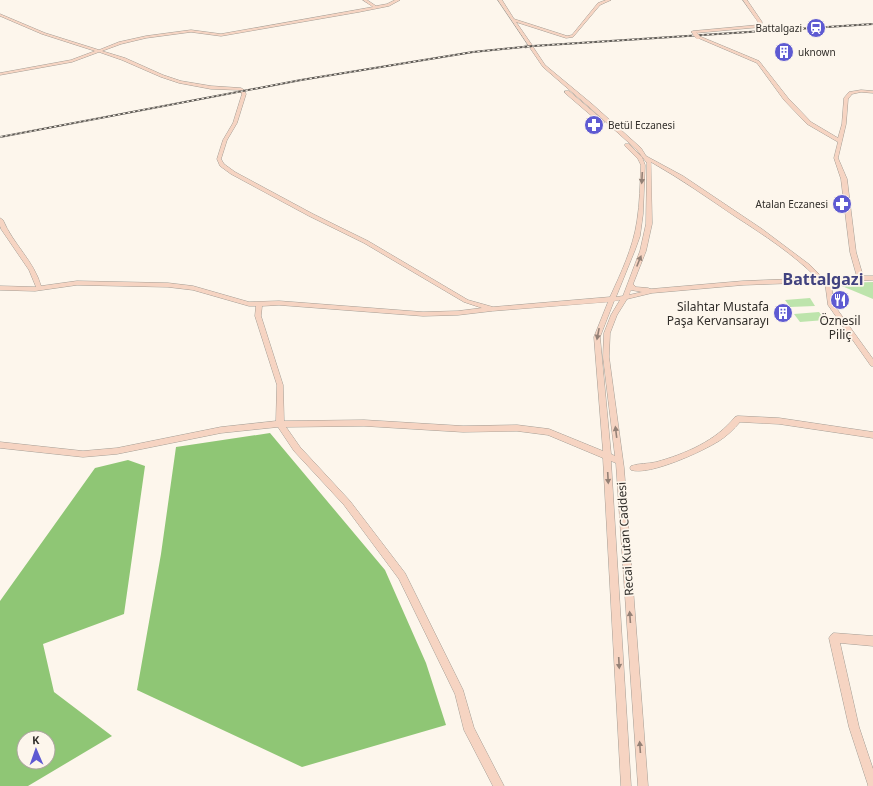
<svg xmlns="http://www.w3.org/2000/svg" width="873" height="786" font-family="'Noto Sans',sans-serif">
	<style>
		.green { fill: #bde4ac }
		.forest { fill: #8fc675; fill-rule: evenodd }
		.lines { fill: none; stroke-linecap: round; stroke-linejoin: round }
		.secondary-tunnel { stroke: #d4cec5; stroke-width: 4; stroke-dasharray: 4 2; stroke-linecap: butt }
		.secondary-casing { stroke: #a59e95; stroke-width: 1 }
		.secondary { fill: #f6d4c2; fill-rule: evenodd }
		.rail-casing { stroke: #5d5954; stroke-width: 2 }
		.rail { stroke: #fdf6ec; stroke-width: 1; stroke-dasharray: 2.5; stroke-linecap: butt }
		.secondary-bridge-casing { stroke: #a59e95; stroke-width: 4.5; stroke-linecap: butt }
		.secondary-bridge { stroke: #f6d4c2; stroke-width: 4 }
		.oneway { fill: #948176 }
		.labels { text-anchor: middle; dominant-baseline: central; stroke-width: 3.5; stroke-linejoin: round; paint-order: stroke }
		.far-poi-label { font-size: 10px; fill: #312e2a; stroke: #fdf6ec; text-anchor: end }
		.poi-label { font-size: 12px; fill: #312e2a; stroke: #fdf6ec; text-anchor: end }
		.street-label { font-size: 12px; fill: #312e2a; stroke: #fdf6ec }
		.district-label { font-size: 16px; font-weight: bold; fill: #41427f; stroke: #fdf6ec }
	</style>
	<rect width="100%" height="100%" fill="#fdf6ec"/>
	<path class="green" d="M873 282V299L837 284V283Z
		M810 298 815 306 790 307 785 300Z
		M819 312 825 320 800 322 794 314Z"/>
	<path class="forest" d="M270 433 385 570 426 663 446 725 302 767 137 690 161 554 176 447Z
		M128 460 145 466 124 614 43 644 54 692 112 736 28 786H0V601L95 468ZM24 738H48V762H24Z"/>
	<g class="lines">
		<path class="secondary-tunnel" d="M525 45 527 48"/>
		<g class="secondary-casing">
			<path id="secondary" d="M363 0H367L376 6 387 4 395 0H400L389 6 359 12 221 36 191 32 146 38 121 44 102 51 125 58 163 75 181 81 211 86 241 88 244 90 246 94 237 123 227 140 221 159 224 164 235 172 313 214 368 241 468 300 493 307 610 297C621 273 633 248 637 221 640 203 640 184 641 165L638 159 625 146V144H629L642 157 645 165 643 214 640 236 635 250 616 297 623 296 640 251 646 224 647 163 637 150 588 106 543 67 530 48 531 47H533L545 65 592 104 641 148 646 156 683 176 762 229 810 265 821 276 828 278 857 277 850 252 841 179 834 158 838 142 807 124 784 100 757 63 696 37 699 36 759 61 788 98 811 122 838 138 842 124 844 98 849 92 861 90 873 91V93L861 92 852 94 848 99 846 124 838 158 847 179 856 252 863 276H873V280L831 282 834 305 873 359V366H871L828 305 825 282 743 285 652 293 627 299 617 315 610 333 609 357 624 468 648 786H638L616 463 611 461 631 786H621L603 458 548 435 517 431 463 432 364 426 286 427 300 447 350 501 405 573 463 690 474 728 504 786H493L464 730 455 694 399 579 344 505 294 451 278 427 221 433 117 454 83 457 0 448V442L83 451 117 448 221 427 276 421 277 385 255 316 256 306H249L193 290 168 287 77 285 35 291 0 290V286L36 287 29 270 1 229 0 226V218L3 220C13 244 34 261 41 286L77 281 168 283 193 286 249 302 279 301 423 312 458 311 482 308 464 302 364 243 309 216 231 174 220 166 217 159 223 140 233 123 242 94 239 90 211 89 179 83 161 77 122 60 99 52 72 62 0 75V73L71 60 95 51 42 34 0 16V14L45 33 99 50 119 42 146 36 191 30 221 34 373 7ZM651 162C681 179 708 198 736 217 764 235 793 254 817 278L743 281 651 289 648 288 636 287 633 284 646 251 652 224ZM631 290 642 292 629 295ZM620 300 611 315 604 333 603 357 615 456 611 454 600 337 614 301ZM608 302 594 337 603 451 549 429 517 425 463 426 364 420 284 421 283 385 261 316 262 306 279 305 423 316 458 315 492 311Z
				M498 0H502L514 19 567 36 572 35 598 3 606 0H611L600 5 573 37 566 38 516 22 532 45 530 46H529Z
				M743 0H747L762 22 761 27 696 33 697 34 695 35 691 32 693 31 758 25V22Z
				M565 91H569L604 121V123H600L565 93Z
				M738 416 779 418 873 432V438L779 424 740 422C734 429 727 436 719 441 703 451 650 476 631 470L630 468 631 466C639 463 648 464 656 462 685 454 716 441 735 417Z
				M834 633 873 636V646L840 643 859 727 873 769V786H868V785L849 727 829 638 831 635Z"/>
		</g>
		<use href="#secondary" class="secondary"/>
		<g class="rail-casing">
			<path id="rail" d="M0 137 301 80 473 52 533 46 873 24"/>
		</g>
		<use href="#rail" class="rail"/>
		<g class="secondary-bridge-casing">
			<path id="secondary-bridge" d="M695 34 698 37"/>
		</g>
		<use href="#secondary-bridge" class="secondary-bridge"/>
	</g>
	<defs><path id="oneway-solid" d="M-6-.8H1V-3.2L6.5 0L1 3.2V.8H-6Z"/></defs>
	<g class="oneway">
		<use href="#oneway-solid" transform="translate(642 178) rotate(93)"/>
		<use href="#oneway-solid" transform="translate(639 261) rotate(-68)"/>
		<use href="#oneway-solid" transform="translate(598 334) rotate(101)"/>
		<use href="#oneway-solid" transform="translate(616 432) rotate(-97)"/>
		<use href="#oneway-solid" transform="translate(608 478) rotate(87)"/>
		<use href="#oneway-solid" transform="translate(630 617) rotate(-94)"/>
		<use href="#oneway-solid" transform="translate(619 663) rotate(87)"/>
		<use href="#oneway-solid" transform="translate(640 747) rotate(-94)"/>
	</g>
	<defs>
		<g id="station-disc" transform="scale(1)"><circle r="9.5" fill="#5e5ad2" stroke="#fdf6ec"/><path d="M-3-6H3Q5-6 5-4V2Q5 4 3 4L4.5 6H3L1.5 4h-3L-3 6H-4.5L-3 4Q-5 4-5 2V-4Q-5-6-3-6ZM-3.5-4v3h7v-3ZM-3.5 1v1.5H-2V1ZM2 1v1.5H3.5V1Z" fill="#fff"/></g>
		<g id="building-disc" transform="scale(1)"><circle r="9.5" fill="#5e5ad2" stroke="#fdf6ec"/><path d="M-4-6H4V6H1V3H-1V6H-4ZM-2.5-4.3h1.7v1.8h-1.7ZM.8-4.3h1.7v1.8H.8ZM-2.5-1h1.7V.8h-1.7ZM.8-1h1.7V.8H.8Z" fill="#fff"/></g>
		<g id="pharmacy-disc" transform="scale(1)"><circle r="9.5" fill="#5e5ad2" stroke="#fdf6ec"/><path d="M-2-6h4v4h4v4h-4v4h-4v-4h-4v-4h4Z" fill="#fff"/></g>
		<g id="restaurant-disc" transform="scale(1)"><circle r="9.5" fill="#5e5ad2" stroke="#fdf6ec"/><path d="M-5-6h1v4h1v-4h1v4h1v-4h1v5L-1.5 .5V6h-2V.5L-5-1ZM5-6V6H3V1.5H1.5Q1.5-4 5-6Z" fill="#fff"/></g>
	</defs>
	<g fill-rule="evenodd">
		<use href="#station-disc" x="816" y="28"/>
		<use href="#building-disc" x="784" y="52"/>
		<use href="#pharmacy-disc" x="594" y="125"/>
		<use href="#pharmacy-disc" x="842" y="204"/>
		<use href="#restaurant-disc" x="840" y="300"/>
		<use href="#building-disc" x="783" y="313"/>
	</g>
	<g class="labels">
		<g class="far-poi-label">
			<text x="802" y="28">Battalgazi</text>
			<text x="798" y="52" text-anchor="start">uknown</text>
			<text x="608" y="125" text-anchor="start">Betül Eczanesi</text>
			<text x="828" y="204">Atalan Eczanesi</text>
		</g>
		<g class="poi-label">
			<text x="769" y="306">Silahtar Mustafa<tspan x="769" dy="14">Paşa Kervansarayı</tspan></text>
			<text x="840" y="320" text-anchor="middle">Öznesil<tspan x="840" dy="14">Piliç</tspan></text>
		</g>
		<g class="street-label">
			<text transform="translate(625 539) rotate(-94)">Recai Kutan Caddesi</text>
		</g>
		<g class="district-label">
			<text x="823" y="279">Battalgazi</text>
		</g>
	</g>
	<g transform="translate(36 750) rotate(358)"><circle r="19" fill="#fdf6ec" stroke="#aba69e"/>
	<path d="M0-3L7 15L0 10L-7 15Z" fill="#5e5ad2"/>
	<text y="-6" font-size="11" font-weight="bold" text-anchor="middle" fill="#312e2a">K</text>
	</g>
</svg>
